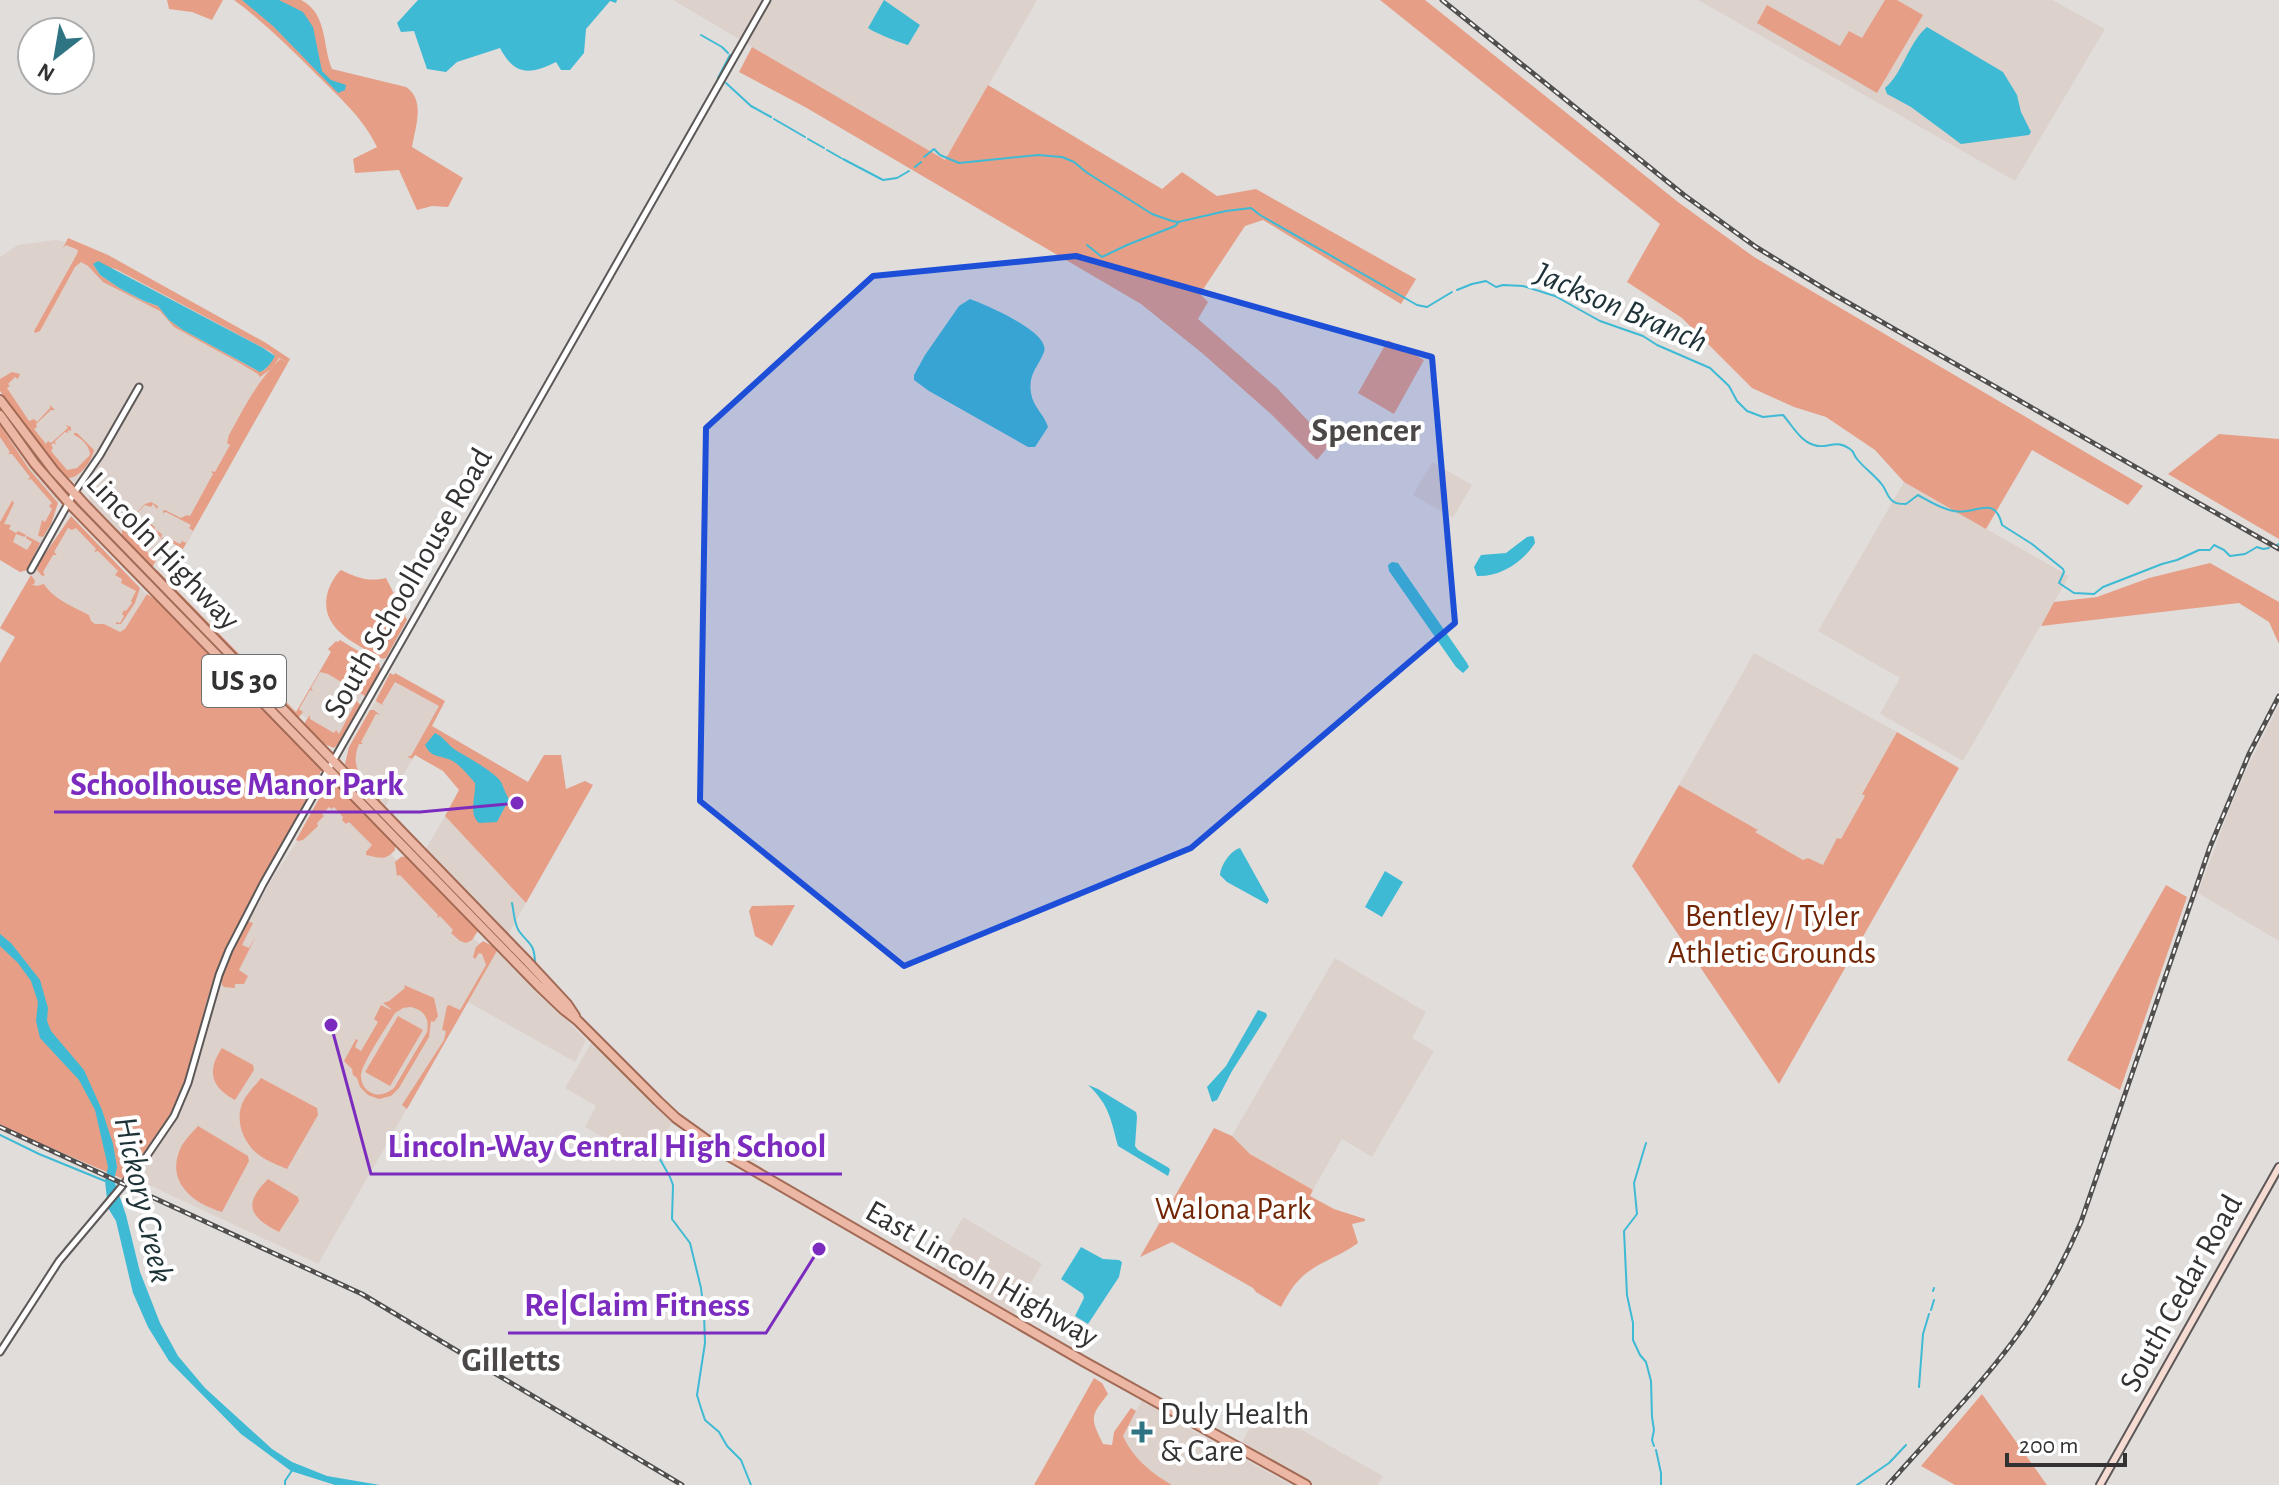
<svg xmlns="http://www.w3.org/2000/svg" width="2279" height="1485" font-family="'Alegreya Sans',sans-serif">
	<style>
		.built { fill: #ddd1cc }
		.green { fill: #e69f86; fill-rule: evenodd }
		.water { fill: #3ebad4 }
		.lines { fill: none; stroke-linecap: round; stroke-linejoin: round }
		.stream { stroke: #3ebad4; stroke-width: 2 }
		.tertiary-casing { stroke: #5c5857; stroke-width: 9 }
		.secondary-casing { stroke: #5c5857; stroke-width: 10 }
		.primary-casing { stroke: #a36a55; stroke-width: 12 }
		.tertiary { stroke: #fff; stroke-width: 5 }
		.secondary { stroke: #f6dbd2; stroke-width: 6 }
		.primary { stroke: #ecb8a5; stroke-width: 8 }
		.rail-casing { stroke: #514e4e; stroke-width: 5 }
		.rail { stroke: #fff; stroke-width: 2; stroke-dasharray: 6; stroke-linecap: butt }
		.marked { fill: #1d4ed8; fill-opacity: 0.2; stroke: #1d4ed8; stroke-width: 6; stroke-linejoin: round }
		.poi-dot { fill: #2f7483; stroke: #fff; stroke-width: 3 }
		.labels { text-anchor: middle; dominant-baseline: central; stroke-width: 8; stroke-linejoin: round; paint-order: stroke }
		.shield { fill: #fff; stroke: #706f6f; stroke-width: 2 }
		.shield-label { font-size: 30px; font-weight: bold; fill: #333131 }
		.street-label { font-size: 32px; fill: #333131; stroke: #fff }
		.park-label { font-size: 32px; fill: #722605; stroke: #fff }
		.poi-label { font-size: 32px; fill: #333131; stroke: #fff; text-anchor: start }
		.water-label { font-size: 34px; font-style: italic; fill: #1e3338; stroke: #fff }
		.neighbourhood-label { font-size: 34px; font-weight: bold; fill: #4c4847; stroke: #fff }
		.leader { fill: none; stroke: #7b2cbf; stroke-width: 3 }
		.callout-dot { fill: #7b2cbf; stroke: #fff; stroke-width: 3 }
		.callout-label { font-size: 34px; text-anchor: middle; font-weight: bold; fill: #7b2cbf; stroke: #fff; stroke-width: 8; stroke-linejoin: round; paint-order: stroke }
	</style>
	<rect width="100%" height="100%" fill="#e1dddb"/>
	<path class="built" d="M673 0H1037L945 161Z
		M1698 0H2052L2105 29 2015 181Z
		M55 240 85 245 113 258 266 343 290 359 183 549 168 541 153 565 132 546 90 502 88 493 62 473 0 388V257L18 245Z
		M0 420 27 461 59 501 51 524 27 570 20 572 0 560Z
		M1432 462 1472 485 1453 518 1413 495Z
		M1904 482 2069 576 1963 761 1880 714 1900 678 1818 631Z
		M72 520 153 601 105 688 0 628 28 580Z
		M331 652 373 676 339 737 296 712Z
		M1754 653 1897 732 1862 793 1865 796 1841 840 1837 838 1823 866 1808 858 1803 860 1754 832 1757 829 1679 785Z
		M394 675 444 704 385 807 345 764 349 747 383 688 387 686Z
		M2279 705V941L2198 893 2229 810 2249 764Z
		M330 792 471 936 493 957 498 949 586 1040 575 1062 468 1002 318 1264 134 1178 159 1146 182 1108 194 1076 215 1000 238 940 275 874Z
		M445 816 526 903 508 935 426 849Z
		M1335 958 1426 1012 1412 1038 1434 1051 1372 1157 1342 1139 1313 1190 1250 1154 1232 1136Z
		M594 1038 675 1118 646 1162 585 1127 596 1106 565 1088Z
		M963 1217 1042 1264 1016 1308 1014 1319 932 1272Z
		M1142 1400 1190 1429 1291 1485H1172L1152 1474 1128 1448 1123 1436Z
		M1261 1407 1383 1476 1378 1485H1311L1241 1444Z"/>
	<path class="green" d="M167 0H223L212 20 192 12 169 9Z
		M234 0H301C328 14 322 45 332 69L406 87C426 100 415 128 412 147L463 178 448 207 432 206 417 210 399 170 355 173 353 159 377 147C363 118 340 98 317 75 290 48 265 23 234 0Z
		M1380 0H1425L1678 202 1754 257 2143 486 2128 505 2032 450 1986 529 1904 482 1875 450 1826 417 1794 407 1752 388 1682 318 1627 282 1660 224Z
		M1885 0H1897L1923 15 1877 93 1757 23 1767 5 1840 46 1849 31 1862 38Z
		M752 47 945 160 988 85 1162 189 1182 172 1217 196 1256 189 1416 279 1401 304 1263 220 1245 226 1200 294 1208 302 1198 319 1277 388 1330 444 1317 460 1271 414 1202 353 1141 304 805 107 739 72Z
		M68 238 108 255 266 343 290 359 183 549 167 540 152 568 122 536V527L145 504 151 502 158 506 157 509 153 504 151 507 145 505 125 525 123 528 126 532 150 555 154 554 163 544V540L150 526 151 524 155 527 154 529 162 534 161 537 165 539 167 537 180 544 182 541 186 543 193 531 189 528 191 525 166 512 163 513V511L165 510 181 518 187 515 190 516 213 474 211 471 215 472 230 445 227 443 229 435C245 406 256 383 280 359L288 362 279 358 272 368 260 377 258 374 236 361 174 327 160 311 103 282 88 266 81 262 75 267 40 331 35 333 34 331 77 254 78 250 66 245 63 248ZM93 264 116 269 271 352 275 356 265 370 258 371 183 330 169 320 158 306 143 301 121 289 100 275Z
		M1388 340 1424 360 1394 414 1358 393Z
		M12 372 20 374 18 379 15 377 8 384 10 386 7 388 29 421 34 419 37 422 50 408V405L55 410H51L36 424 37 427 34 429 46 444 48 441 51 443 68 428 66 425 71 427V431L68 430V433L65 432 55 441 56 445 54 443 51 445 53 448 51 451 67 470 77 468 90 455C90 446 81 438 74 435V433H77L94 450C92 460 81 477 69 478L61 474 42 452 0 391V379Z
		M0 425 29 469 58 503 51 524 43 537 38 536 42 520 45 522 52 509 49 506 52 503 31 479 28 480 30 477 12 454H8L10 452 0 437Z
		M2219 434 2279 439V539L2168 474Z
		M10 498 14 503 4 524 11 525 9 529 16 533 18 531 26 535 25 537 16 534 13 542 27 550 32 542 26 538 27 536 40 543 27 570 20 572 0 560V522L12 501Z
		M71 516 140 588 135 603 121 624H116V622L120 623 124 616 122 614 124 610 126 611 132 603 131 601 136 591 121 583 122 579 115 575 118 571 98 551 94 552 96 549 76 528 72 530 68 528 54 552 57 555H53L43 572 45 575 42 576 37 570 38 564Z
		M2210 563 2279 602V644L2269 622 2239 603 2041 626 2054 602 2097 597 2149 578Z
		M157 570 296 712 331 652 328 649 336 641 338 642 340 640 380 664 379 666 382 670 365 696 328 674 320 672 311 688 313 691 310 690 299 709 303 712 299 717 295 718 156 574Z
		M341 570C357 578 369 582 386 578L407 620 386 658 383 659C357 644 317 629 328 591 331 583 335 575 341 570Z
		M31 575 35 581 34 584H31L37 586 44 584C53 599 74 607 89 615L91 621 95 624H104L120 632 125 629 147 594 158 601 209 651 158 599 150 594 156 595 322 767 315 789C283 846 244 905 219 966 203 1003 198 1044 185 1082 171 1120 148 1149 123 1179L0 1126V663L15 637 0 628Z
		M390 673 394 675 395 673 445 701 432 726 528 782 544 755H561L566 789 585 781 593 785 526 903 445 816 459 790 443 771 415 755 412 759 407 756H411L439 706 395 682 382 704 385 706 377 702 376 700Z
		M354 699 361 705 340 742 334 748C320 742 318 742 305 729V722L310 715V719L334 733 336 730 339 734 356 702Z
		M370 710H374L380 715 376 714 361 742 363 744H359C354 756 354 768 363 778L366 777 364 779 383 792 386 789 379 801 345 764 349 747Z
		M1897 732 1959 768 1779 1084 1632 866 1679 785 1758 830 1755 832 1803 860 1808 858 1823 865 1837 838 1841 839 1865 796 1862 794Z
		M331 784 333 787 335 784 343 789 395 842V850C385 861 381 858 366 855V852L372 845 349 822 346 824 342 820 343 817 334 807 332 809 329 807 322 814 324 816 317 823 318 826 303 840 298 841 296 840 326 786Z
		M408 856 477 926 478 931 472 940 466 943 460 941 451 933 453 930 440 916 437 918 438 915 400 875 397 876 395 862 401 857Z
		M2166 885 2187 897 2120 1090 2067 1060Z
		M795 905 772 946 755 936 749 911 752 906Z
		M246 921 253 923 242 945 249 948 256 936 239 970 248 976 244 984H235V988L224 987 222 985 221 976Z
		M483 941 498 949 407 1109 402 1105 444 1040 446 1031 442 1030 447 1006 449 1005 460 1010 486 965 482 954 479 953 475 959 473 957 476 947Z
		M404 985 434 998 438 1016 434 1022 431 1021 429 1037 399 1088 391 1096 379 1099 368 1095 360 1087 357 1078 353 1075 352 1069 344 1061 356 1039 358 1040 355 1047 361 1051 378 1022 374 1019 381 1005 391 1010V1009L383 1003 389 1001 405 988ZM410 1007C423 1009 430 1018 427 1032L394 1088C386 1094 379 1097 370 1092 364 1089 361 1082 361 1076 361 1064 388 1025 395 1013L403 1008Z
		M398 1016 423 1030 390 1086 365 1072Z
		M222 1048 253 1065 254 1070 235 1100C210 1087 207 1070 222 1048Z
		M261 1078 317 1108 318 1115 287 1169C278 1165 267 1161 259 1155 244 1144 235 1122 242 1104 246 1094 255 1086 261 1078Z
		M198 1126 248 1156 249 1161 222 1212C195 1204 167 1184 179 1152 182 1142 191 1134 198 1126Z
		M1214 1128 1232 1136 1250 1154 1313 1190 1310 1196 1334 1209 1365 1219V1221L1352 1224 1358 1243C1340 1257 1314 1263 1299 1280 1291 1288 1286 1298 1281 1307L1256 1292 1253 1288 1172 1242 1140 1257Z
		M268 1179 298 1197 299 1201 279 1232C250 1217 242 1205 268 1179Z
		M1094 1378 1102 1383 1108 1394C1090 1417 1090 1417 1103 1444L1112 1445 1114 1432 1131 1408 1136 1411 1123 1436C1133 1458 1151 1473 1172 1485H1034Z
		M1982 1394 2047 1485H1955L1921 1466Z"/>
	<path class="water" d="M242 0H279L303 12 313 27 322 71 331 80 346 85 345 90 338 93 273 26Z
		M418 0H617L616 3 610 1 586 29 584 53 570 70H561L556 62C529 75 515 76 500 48L457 62 446 72 427 69 414 31 401 32 397 23Z
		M884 0 920 25 908 45C900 43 873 32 868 28Z
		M1927 27 2003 72 2017 95 2021 112 2031 132 2029 135 1961 144 1911 107 1887 94 1885 88C1903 73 1908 43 1927 27Z
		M98 261 263 348 275 356C272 362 266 370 260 372L183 330 169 320 158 306 144 301 121 289 100 275 93 264Z
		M970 299C986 305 1051 332 1044 352 1038 367 1028 374 1031 393 1033 407 1044 414 1048 427L1035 447H1028L929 391 914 380V375L925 355 959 306Z
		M1532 536 1534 537 1535 543C1523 562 1500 577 1477 576L1474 567 1481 555 1506 553 1527 537Z
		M1392 562 1398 563 1467 663 1469 667 1463 673 1456 667 1389 571 1388 565Z
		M435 733C444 737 447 744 454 749 465 756 495 772 501 782 504 788 505 793 509 799L497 822 479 823C468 813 476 797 475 783 468 775 458 762 448 759 437 755 431 757 425 745Z
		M1240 848 1269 900 1267 904 1227 882 1220 875C1221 865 1230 851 1240 848Z
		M1385 871 1403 882 1382 917 1365 907Z
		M0 934 11 943 40 980 48 1008 47 1021 51 1031 84 1070 102 1110 113 1144 117 1167 114 1180 126 1215 140 1272 160 1323 178 1356 205 1388 272 1449 292 1462 327 1476 380 1485H335L291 1471 241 1434 169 1361 148 1327 133 1293 116 1221 108 1208 105 1181 108 1167 95 1110 79 1080 40 1038 36 1021 38 1002 31 981 18 963 0 946Z
		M1258 1010 1266 1013 1267 1016 1232 1071 1217 1100 1212 1102 1207 1087 1226 1066Z
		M1088 1085 1098 1089 1136 1112 1137 1117 1135 1146 1138 1150 1169 1168 1170 1170 1168 1176 1118 1146C1111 1120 1109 1104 1088 1085Z
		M1081 1247 1103 1259 1119 1260 1122 1262 1119 1277 1088 1324 1075 1316 1084 1298 1083 1294 1061 1279Z"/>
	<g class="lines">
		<path class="stream" d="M701 35 722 47 728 53
			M718 78 730 55
			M726 83 751 106 771 117
			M774 119 805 137
			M808 139 824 148
			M827 150 841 158
			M924 157 934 149 940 155 959 163 1038 155 1062 157 1074 162 1086 172 1152 214 1172 221 1178 222 1226 211 1251 208 1260 215 1417 305 1427 307 1452 292
			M843 159 883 180 897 178 909 171
			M915 167 921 162
			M1087 245 1102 257 1127 245 1175 226 1178 223
			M1457 290 1472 284 1486 281 1496 287 1503 285 1523 286 1555 296 1600 321 1643 336 1657 345 1710 368 1729 386 1737 401 1747 411 1763 417 1783 415C1792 425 1800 441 1814 445 1827 450 1835 438 1850 449 1855 452 1853 455 1857 459 1865 469 1876 476 1883 486 1887 492 1888 499 1894 502 1897 504 1902 504 1906 504L1918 495C1929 501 1941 509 1954 511 1974 516 1995 493 2002 525L2032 544 2063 569 2064 572 2059 583 2074 593 2094 594 2103 587 2162 564 2177 560 2199 550H2210L2214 545 2224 550 2230 556 2245 554 2257 547 2263 549 2269 548
			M2277 545 2279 544
			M512 903C514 912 514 924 519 931 529 945 534 942 535 962
			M0 1135 39 1154 105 1181
			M1646 1143 1634 1183 1637 1214 1624 1231 1627 1295 1633 1323V1340L1640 1355 1646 1362 1651 1381 1652 1417 1654 1430 1652 1440 1654 1446
			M657 1154 670 1177 673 1185 672 1219 690 1243 701 1288 704 1313 705 1343 697 1395 700 1405 705 1420 719 1432 727 1446 741 1460 751 1485
			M1933 1291 1934 1288
			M1931 1310 1934 1300
			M1919 1387 1923 1334 1929 1314
			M1656 1450 1661 1473V1485
			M285 1485V1481L293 1469
			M1857 1485 1889 1463 1906 1445"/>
		<g class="tertiary-casing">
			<path id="tertiary" d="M31 570 74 493 100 455 139 387
				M0 1352 59 1261 144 1160 174 1116 188 1083 219 975 229 950 263 884 767 0"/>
		</g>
		<g class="secondary-casing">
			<path id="secondary" d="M2100 1485 2279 1167"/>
		</g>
		<g class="primary-casing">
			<path id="primary" d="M0 400 54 471 87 507 527 961 567 1004 575 1016
				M0 415 35 464 68 502 539 986 563 1009 577 1020 658 1101 676 1118 729 1156 1083 1361 1306 1485"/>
		</g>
		<use href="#tertiary" class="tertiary"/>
		<use href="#secondary" class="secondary"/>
		<use href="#primary" class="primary"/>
		<g class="rail-casing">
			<path id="rail" d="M1442 0 1684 195 1756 247 1833 294 2279 549
				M0 1127 362 1294 682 1485
				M1888 1485C1930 1437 1976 1391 2014 1340 2041 1304 2063 1264 2081 1222L2210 847 2249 754 2279 696"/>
		</g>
		<use href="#rail" class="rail"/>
	</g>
	<path class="marked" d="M1076 256 1432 357 1455 623 1191 848 904 966 700 801 706 428 873 276Z"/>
	<path class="poi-dot" d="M1138 1420h8v8h8v8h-8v8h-8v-8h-8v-8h8z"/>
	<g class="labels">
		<rect class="shield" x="202" y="655" width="84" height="52" rx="6"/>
		<g class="shield-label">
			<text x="244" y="681">US 30</text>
		</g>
		<g class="street-label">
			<text transform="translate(163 551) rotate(46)">Lincoln Highway</text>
			<text transform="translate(408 583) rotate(-60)">South Schoolhouse Road</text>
			<text transform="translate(982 1274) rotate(30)">East Lincoln Highway</text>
			<text transform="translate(2181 1293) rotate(-61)">South Cedar Road</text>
		</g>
		<g class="park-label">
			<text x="1772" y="916">Bentley / Tyler<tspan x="1772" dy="37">Athletic Grounds</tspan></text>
			<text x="1233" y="1209">Walona Park</text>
		</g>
		<g class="poi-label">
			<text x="1160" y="1414">Duly Health<tspan x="1160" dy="37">&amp; Care</tspan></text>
		</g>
		<g class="water-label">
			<text transform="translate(1621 308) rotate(23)">Jackson Branch</text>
			<text transform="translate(143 1200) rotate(77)">Hickory Creek</text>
		</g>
		<g class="neighbourhood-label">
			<text x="1366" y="431">Spencer</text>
			<text x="511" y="1361">Gilletts</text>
		</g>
	</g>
	<path class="leader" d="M517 803L420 812H54M331 1025L371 1174H842M819 1249L766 1333H508"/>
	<g class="callout-dot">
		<circle cx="517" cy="803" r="8"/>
		<circle cx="331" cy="1025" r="8"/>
		<circle cx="819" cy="1249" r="8"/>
	</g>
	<g class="callout-label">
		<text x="237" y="795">Schoolhouse Manor Park</text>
		<text x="607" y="1157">Lincoln-Way Central High School</text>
		<text x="637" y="1316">Re|Claim Fitness</text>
	</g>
	<g transform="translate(56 56) rotate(211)"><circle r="38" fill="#ffffff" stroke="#adadad" stroke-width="2"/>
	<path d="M0-6L14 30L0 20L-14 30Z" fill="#2f7483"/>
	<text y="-12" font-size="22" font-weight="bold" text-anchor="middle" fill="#333131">N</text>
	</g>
	<path d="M2007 1453v12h118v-12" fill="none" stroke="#333131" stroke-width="4"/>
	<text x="2019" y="1453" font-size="24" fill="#333131" stroke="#ffffff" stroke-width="6" paint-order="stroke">200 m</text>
</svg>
